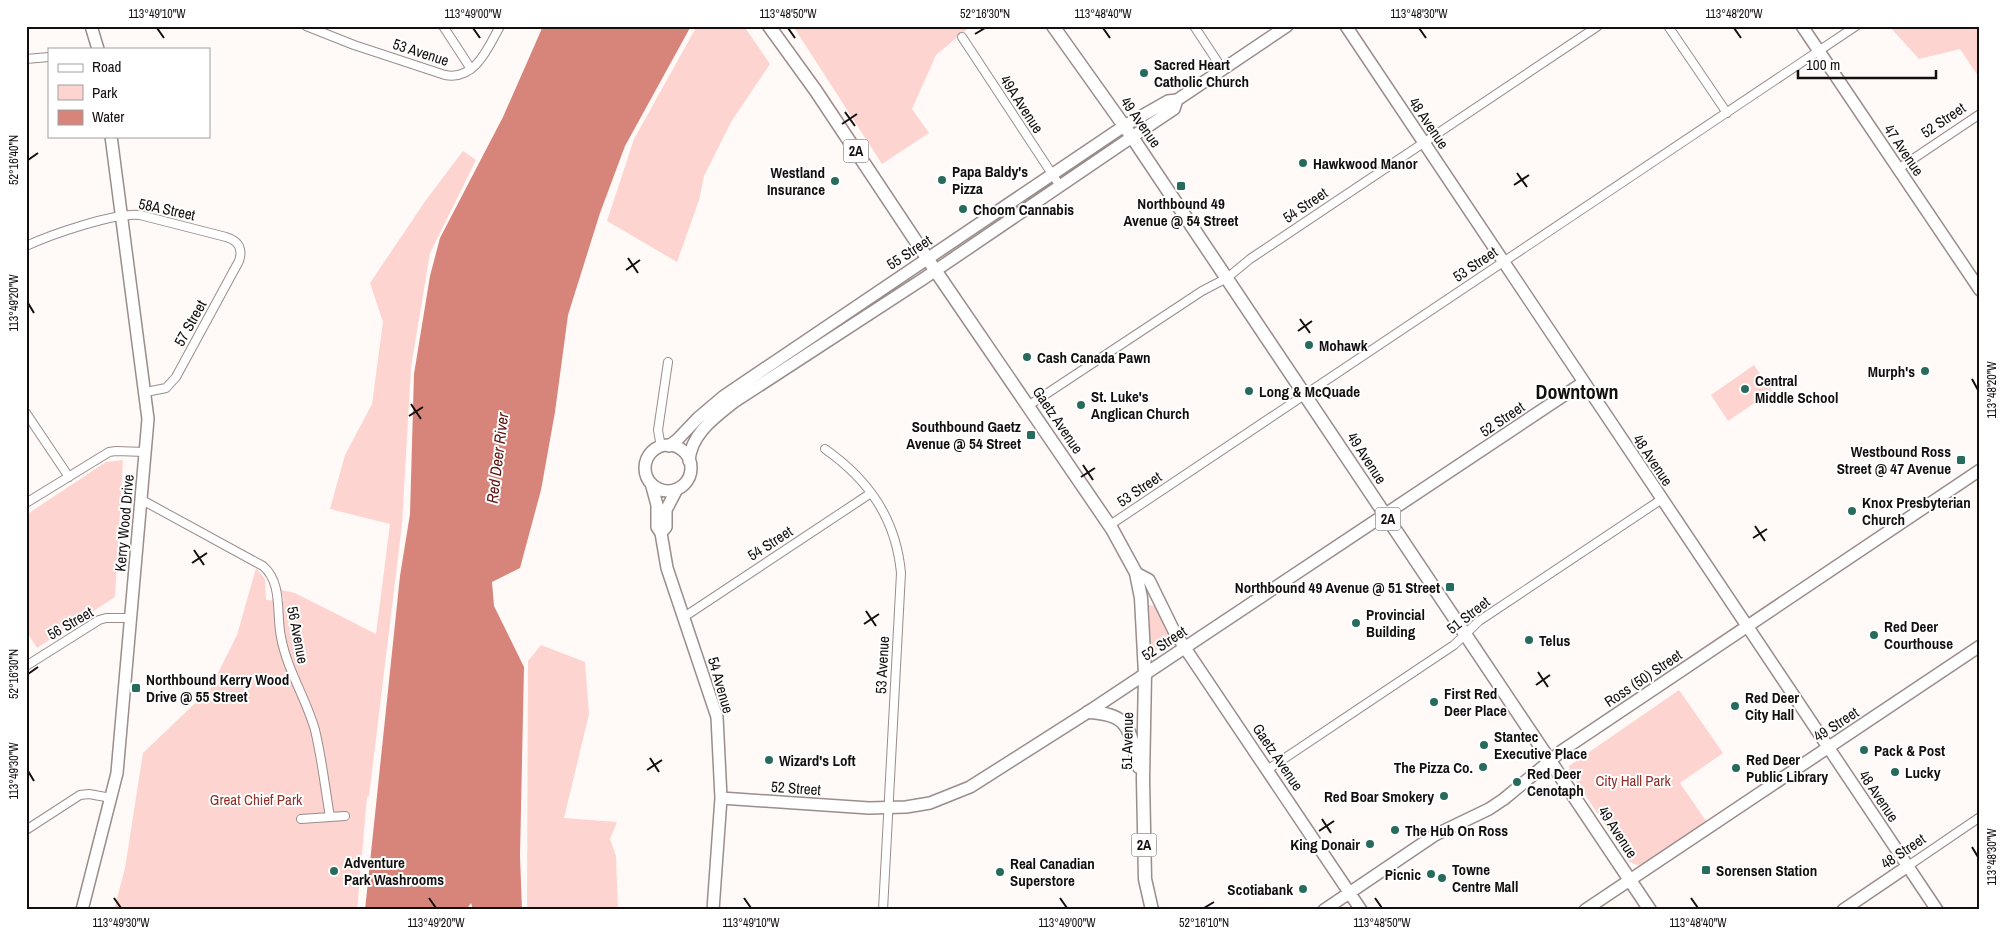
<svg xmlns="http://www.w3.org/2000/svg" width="2006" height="936" font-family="'Archivo Narrow',sans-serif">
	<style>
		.green { fill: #fdd4cf }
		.water { fill: #d7847a }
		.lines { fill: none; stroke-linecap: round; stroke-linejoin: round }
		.street-casing { stroke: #9a8d8b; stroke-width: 10 }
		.secondary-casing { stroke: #9a8d8b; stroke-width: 14 }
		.primary-casing { stroke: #9a8d8b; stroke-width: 15 }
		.street { stroke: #fff; stroke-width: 8 }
		.secondary { stroke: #fff; stroke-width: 11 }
		.primary { stroke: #fff; stroke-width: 12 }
		.ticks { fill: none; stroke: #140f0f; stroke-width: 2 }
		.poi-dot { fill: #276b5d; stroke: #fff; stroke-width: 2 }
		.labels { text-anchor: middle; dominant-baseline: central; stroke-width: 4; stroke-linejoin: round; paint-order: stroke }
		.shield { fill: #fff; stroke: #5a5757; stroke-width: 1 }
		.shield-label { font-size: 14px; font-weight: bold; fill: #140f0f }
		.street-label { font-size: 15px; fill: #140f0f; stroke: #fff }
		.poi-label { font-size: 15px; font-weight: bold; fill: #140f0f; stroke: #fff; text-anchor: start }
		.park-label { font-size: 15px; fill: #902e27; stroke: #fff }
		.water-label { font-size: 16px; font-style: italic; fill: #5d1310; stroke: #fff }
		.district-label { font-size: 20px; font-weight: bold; fill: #140f0f; stroke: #fff }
		.neatline { fill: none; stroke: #140f0f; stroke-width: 2 }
		.ticks-label { font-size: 12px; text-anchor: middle; fill: #140f0f }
	</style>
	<rect width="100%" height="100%" fill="#fff9f8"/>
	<path class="green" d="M697 26H744L770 64 731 122 704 176 699 200 677 262 607 221 634 139Z
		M793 26H971L936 55 912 109 929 133 882 164Z
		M1889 26H1980V79L1960 49 1919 59Z
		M463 151 476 160 430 253 411 367 402 524 369 796 367 797 357 910H114L125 868 143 753 210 689 237 635 256 568 265 579 266 600 284 601 281 590 295 593 376 634 390 524 330 509 345 455 372 404 383 322 370 283 426 200Z
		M1754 365 1772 391 1728 421 1711 395Z
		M123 460 115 597 37 648 26 631V515L106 462Z
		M1149 605 1156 606 1171 641 1151 654Z
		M541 645 585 662 589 714 564 818 617 822 610 839 616 856 618 910H527L528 661Z
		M1679 690 1723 753 1680 783 1706 821 1647 862C1640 866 1636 866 1629 861L1570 772 1569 766Z"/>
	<path class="water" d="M543 26H691L625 146 600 213 568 315 555 412 541 490 520 568 492 582 494 606 524 667 520 856 522 910H473L471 903 466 910H365L400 576 410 514 414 374 430 276 440 238 503 117Z"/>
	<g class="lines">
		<g class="street-casing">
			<path id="street" d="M306 26 354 45 445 75C475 81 488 48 500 26
				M443 26 471 69
				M1194 26 1223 70
				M1668 26 1727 113
				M962 37 1060 186
				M26 59 49 57
				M1898 169 1980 114
				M26 246C50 235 115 212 140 215L226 237C239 241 243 249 239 261L176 377 166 388 146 392
				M1028 406 1202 291 1227 278 1250 259 1598 26
				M26 413 69 477
				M661 447 658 430 668 362
				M825 449C869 480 896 519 901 573L883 910
				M142 500 263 566C283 583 276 614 281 637 287 670 306 698 315 730 322 759 325 788 330 817L301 819
				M26 503 109 452 116 451 145 452
				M1110 525 1856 26
				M684 617 871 493
				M26 666 99 620 106 618H131
				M1267 770 1454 645 1479 621 1662 499
				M330 817 345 816
				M26 830 80 795 89 794 111 798
				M1908 866 1980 817"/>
		</g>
		<g class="secondary-casing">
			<path id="secondary" d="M91 26 98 49
				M1346 26 1937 910
				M1802 26 1980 290
				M645 468a23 23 0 1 1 46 0a23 23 0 1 1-46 0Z
				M669 446 677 440 698 418 724 396 1124 126 1168 101 1177 100 1287 26
				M689 461C691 434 714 418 734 402L923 279 1132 137 1174 109 1177 100
				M651 483 657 505V527L661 533 667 568 717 717 721 798 713 910
				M661 533 666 527V510L677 489
				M1136 573 1149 580 1174 631 1185 648 1361 910
				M721 798 869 808 906 807 930 803 970 787 1088 712 1584 382
				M82 910 117 773 148 419 111 136
				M1324 910 1435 835 1489 809 1504 799 1563 750 1980 470
				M1585 910 1980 646
				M1843 910 1908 866"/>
		</g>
		<g class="primary-casing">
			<path id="primary" d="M769 26 816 91 935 270 1112 529 1136 573 1141 598 1145 674 1143 779 1145 879 1152 910
				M1053 26 1132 137 1650 910
				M1088 712C1132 714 1128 730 1139 767"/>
		</g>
		<use href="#street" class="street"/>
		<use href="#secondary" class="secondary"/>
		<use href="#primary" class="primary"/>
	</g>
	<path class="ticks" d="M157 28 164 38M473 28 480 38M788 28 795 38M1103 28 1110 38M1419 28 1426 38M1734 28 1741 38M975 34 985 28M845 112 855 126M842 124 857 114M28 160 38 153M1517 173 1527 187M1514 185 1529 175M628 258 638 273M626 270 640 260M28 303 34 313M1300 319 1310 333M1298 331 1312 321M1972 379 1978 390M411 404 421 419M409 416 423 407M1083 465 1093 480M1081 477 1095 468M1755 526 1765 541M1753 538 1767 529M194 550 204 565M192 563 207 553M866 611 876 626M864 624 879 614M1538 672 1548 687M28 674 38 667M1536 685 1550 675M650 758 659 772M647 770 662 760M28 771 34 781M1322 819 1331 833M1319 831 1334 821M1972 847 1978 857M114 898 121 908M429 898 436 908M744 898 751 908M1060 898 1067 908M1375 898 1382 908M1691 898 1698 908M1204 908 1214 902"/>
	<g class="poi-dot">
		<circle cx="1144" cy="73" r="5"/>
		<circle cx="1303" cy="163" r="5"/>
		<circle cx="942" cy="180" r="5"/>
		<circle cx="835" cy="181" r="5"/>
		<rect x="1176" y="181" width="10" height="10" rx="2.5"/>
		<circle cx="963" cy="209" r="5"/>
		<circle cx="1309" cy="345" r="5"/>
		<circle cx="1027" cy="357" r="5"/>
		<circle cx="1925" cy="371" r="5"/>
		<circle cx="1745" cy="389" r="5"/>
		<circle cx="1249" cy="391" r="5"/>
		<circle cx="1081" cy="405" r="5"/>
		<rect x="1026" y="430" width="10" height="10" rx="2.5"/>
		<rect x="1956" y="455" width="10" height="10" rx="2.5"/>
		<circle cx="1852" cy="511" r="5"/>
		<rect x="1445" y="582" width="10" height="10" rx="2.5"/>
		<circle cx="1356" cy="623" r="5"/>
		<circle cx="1874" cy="635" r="5"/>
		<circle cx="1529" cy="640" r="5"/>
		<rect x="131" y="683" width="10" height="10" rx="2.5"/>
		<circle cx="1434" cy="702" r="5"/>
		<circle cx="1735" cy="706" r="5"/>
		<circle cx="1484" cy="745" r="5"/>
		<circle cx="1864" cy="750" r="5"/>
		<circle cx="769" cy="760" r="5"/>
		<circle cx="1483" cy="767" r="5"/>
		<circle cx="1736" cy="768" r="5"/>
		<circle cx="1895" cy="772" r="5"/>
		<circle cx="1517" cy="782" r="5"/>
		<circle cx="1444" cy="796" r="5"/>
		<circle cx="1395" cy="830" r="5"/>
		<circle cx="1370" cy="844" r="5"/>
		<rect x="1701" y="865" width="10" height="10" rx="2.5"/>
		<circle cx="334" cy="871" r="5"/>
		<circle cx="1000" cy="872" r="5"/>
		<circle cx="1431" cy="874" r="5"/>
		<circle cx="1442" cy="878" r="5"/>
		<circle cx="1303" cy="889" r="5"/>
	</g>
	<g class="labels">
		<g class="shield">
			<rect x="843.5" y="139.5" width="25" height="23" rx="4"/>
			<rect x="1375.5" y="507.5" width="25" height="23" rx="4"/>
			<rect x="1131.5" y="833.5" width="25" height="23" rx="4"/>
		</g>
		<g class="shield-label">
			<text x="856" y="151">2A</text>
			<text x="1388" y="519">2A</text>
			<text x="1144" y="845">2A</text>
		</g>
		<g class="street-label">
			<text transform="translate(421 52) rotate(18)">53 Avenue</text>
			<text transform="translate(1022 104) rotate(57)">49A Avenue</text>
			<text transform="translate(1943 120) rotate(-34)">52 Street</text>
			<text transform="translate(1141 122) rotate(55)">49 Avenue</text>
			<text transform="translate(1429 123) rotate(56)">48 Avenue</text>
			<text transform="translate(1904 150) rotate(56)">47 Avenue</text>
			<text transform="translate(1305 205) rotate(-34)">54 Street</text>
			<text transform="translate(167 209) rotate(12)">58A Street</text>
			<text transform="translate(909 252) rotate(-33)">55 Street</text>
			<text transform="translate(1475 264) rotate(-34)">53 Street</text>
			<text transform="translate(190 323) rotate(-61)">57 Street</text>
			<text transform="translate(1502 419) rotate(-34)">52 Street</text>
			<text transform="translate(1058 420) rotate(56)">Gaetz Avenue</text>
			<text transform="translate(1367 458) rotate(57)">49 Avenue</text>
			<text transform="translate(1653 460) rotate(56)">48 Avenue</text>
			<text transform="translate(1139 489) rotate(-34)">53 Street</text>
			<text transform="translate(124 523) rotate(-85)">Kerry Wood Drive</text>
			<text transform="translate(770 543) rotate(-33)">54 Street</text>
			<text transform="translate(1468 615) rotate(-38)">51 Street</text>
			<text transform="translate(70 623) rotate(-30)">56 Street</text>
			<text transform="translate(298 635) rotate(79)">56 Avenue</text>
			<text transform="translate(1164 643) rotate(-33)">52 Street</text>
			<text transform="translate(882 665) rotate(-87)">53 Avenue</text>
			<text transform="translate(1643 678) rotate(-34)">Ross (50) Street</text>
			<text transform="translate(721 685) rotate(74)">54 Avenue</text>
			<text transform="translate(1836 724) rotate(-33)">49 Street</text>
			<text transform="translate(1127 741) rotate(-89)">51 Avenue</text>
			<text transform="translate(1278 757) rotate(56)">Gaetz Avenue</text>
			<text transform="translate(796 788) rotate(4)">52 Street</text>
			<text transform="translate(1879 796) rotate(56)">48 Avenue</text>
			<text transform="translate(1618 832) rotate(57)">49 Avenue</text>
			<text transform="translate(1903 851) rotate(-34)">48 Street</text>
		</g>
		<g class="poi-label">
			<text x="1154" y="64">Sacred Heart<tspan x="1154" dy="17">Catholic Church</tspan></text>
			<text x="1313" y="163">Hawkwood Manor</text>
			<text x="952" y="171">Papa Baldy's<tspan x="952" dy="17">Pizza</tspan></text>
			<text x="825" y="172" text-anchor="end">Westland<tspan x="825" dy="17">Insurance</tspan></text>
			<text x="1181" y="203" text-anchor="middle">Northbound 49<tspan x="1181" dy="17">Avenue @ 54 Street</tspan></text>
			<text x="973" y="209">Choom Cannabis</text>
			<text x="1319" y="345">Mohawk</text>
			<text x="1037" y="357">Cash Canada Pawn</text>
			<text x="1915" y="371" text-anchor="end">Murph's</text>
			<text x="1755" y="380">Central<tspan x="1755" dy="17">Middle School</tspan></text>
			<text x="1259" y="391">Long &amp; McQuade</text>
			<text x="1091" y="396">St. Luke's<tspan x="1091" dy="17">Anglican Church</tspan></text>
			<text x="1021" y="426" text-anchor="end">Southbound Gaetz<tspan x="1021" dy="17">Avenue @ 54 Street</tspan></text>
			<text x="1951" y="451" text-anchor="end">Westbound Ross<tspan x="1951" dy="17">Street @ 47 Avenue</tspan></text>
			<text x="1862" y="502">Knox Presbyterian<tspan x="1862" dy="17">Church</tspan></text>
			<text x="1440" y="587" text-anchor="end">Northbound 49 Avenue @ 51 Street</text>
			<text x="1366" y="614">Provincial<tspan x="1366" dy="17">Building</tspan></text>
			<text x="1884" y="626">Red Deer<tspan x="1884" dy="17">Courthouse</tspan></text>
			<text x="1539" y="640">Telus</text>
			<text x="146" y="679">Northbound Kerry Wood<tspan x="146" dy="17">Drive @ 55 Street</tspan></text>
			<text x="1444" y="693">First Red<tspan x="1444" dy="17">Deer Place</tspan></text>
			<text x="1745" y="697">Red Deer<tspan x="1745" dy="17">City Hall</tspan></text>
			<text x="1494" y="736">Stantec<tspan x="1494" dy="17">Executive Place</tspan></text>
			<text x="1874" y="750">Pack &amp; Post</text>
			<text x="1746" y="759">Red Deer<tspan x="1746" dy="17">Public Library</tspan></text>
			<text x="779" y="760">Wizard's Loft</text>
			<text x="1473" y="767" text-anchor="end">The Pizza Co.</text>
			<text x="1905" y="772">Lucky</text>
			<text x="1527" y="773">Red Deer<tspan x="1527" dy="17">Cenotaph</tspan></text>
			<text x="1434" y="796" text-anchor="end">Red Boar Smokery</text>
			<text x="1405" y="830">The Hub On Ross</text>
			<text x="1360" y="844" text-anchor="end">King Donair</text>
			<text x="344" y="862">Adventure<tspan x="344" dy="17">Park Washrooms</tspan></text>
			<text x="1010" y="863">Real Canadian<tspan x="1010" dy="17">Superstore</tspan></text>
			<text x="1452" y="869">Towne<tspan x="1452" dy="17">Centre Mall</tspan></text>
			<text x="1716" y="870">Sorensen Station</text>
			<text x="1421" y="874" text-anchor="end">Picnic</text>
			<text x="1293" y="889" text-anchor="end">Scotiabank</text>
		</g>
		<g class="park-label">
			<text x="1633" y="780">City Hall Park</text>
			<text x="256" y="799">Great Chief Park</text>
		</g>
		<g class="water-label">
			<text transform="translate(497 458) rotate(-83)">Red Deer River</text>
		</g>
		<g class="district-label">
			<text x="1577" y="391">Downtown</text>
		</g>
	</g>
	<rect width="2006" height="936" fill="none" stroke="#ffffff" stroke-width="55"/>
	<rect x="48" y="48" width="162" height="90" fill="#ffffff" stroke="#a19f9f"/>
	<rect x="58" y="64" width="25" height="8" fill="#ffffff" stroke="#a19f9f"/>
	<text x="92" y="72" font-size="15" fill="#140f0f">Road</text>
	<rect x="58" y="85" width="25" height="15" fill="#fdd4cf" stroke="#a19f9f"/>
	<text x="92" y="98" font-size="15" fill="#140f0f">Park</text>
	<rect x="58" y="110" width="25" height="15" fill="#d7847a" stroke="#a19f9f"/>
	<text x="92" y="122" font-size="15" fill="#140f0f">Water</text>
	<path d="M1798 70v8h138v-8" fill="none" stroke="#140f0f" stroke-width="2.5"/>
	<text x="1806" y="70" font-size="15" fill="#140f0f" stroke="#ffffff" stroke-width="4" paint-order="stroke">100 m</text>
	<rect x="28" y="28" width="1950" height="880" class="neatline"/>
	<g class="ticks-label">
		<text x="157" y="18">113°49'10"W</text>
		<text x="473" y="18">113°49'00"W</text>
		<text x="788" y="18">113°48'50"W</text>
		<text x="985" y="18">52°16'30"N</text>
		<text x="1103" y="18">113°48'40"W</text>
		<text x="1419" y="18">113°48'30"W</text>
		<text x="1734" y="18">113°48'20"W</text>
		<text transform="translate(14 160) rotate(-90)" y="4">52°16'40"N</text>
		<text transform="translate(14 303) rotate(-90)" y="4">113°49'20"W</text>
		<text transform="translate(1992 390) rotate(-90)" y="4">113°48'20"W</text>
		<text transform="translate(14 674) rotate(-90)" y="4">52°16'30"N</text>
		<text transform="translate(14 771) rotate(-90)" y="4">113°49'30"W</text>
		<text transform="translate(1992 857) rotate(-90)" y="4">113°48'30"W</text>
		<text x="121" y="927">113°49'30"W</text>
		<text x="436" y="927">113°49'20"W</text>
		<text x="751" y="927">113°49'10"W</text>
		<text x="1067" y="927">113°49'00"W</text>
		<text x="1204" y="927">52°16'10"N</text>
		<text x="1382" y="927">113°48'50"W</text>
		<text x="1698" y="927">113°48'40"W</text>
	</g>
</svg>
